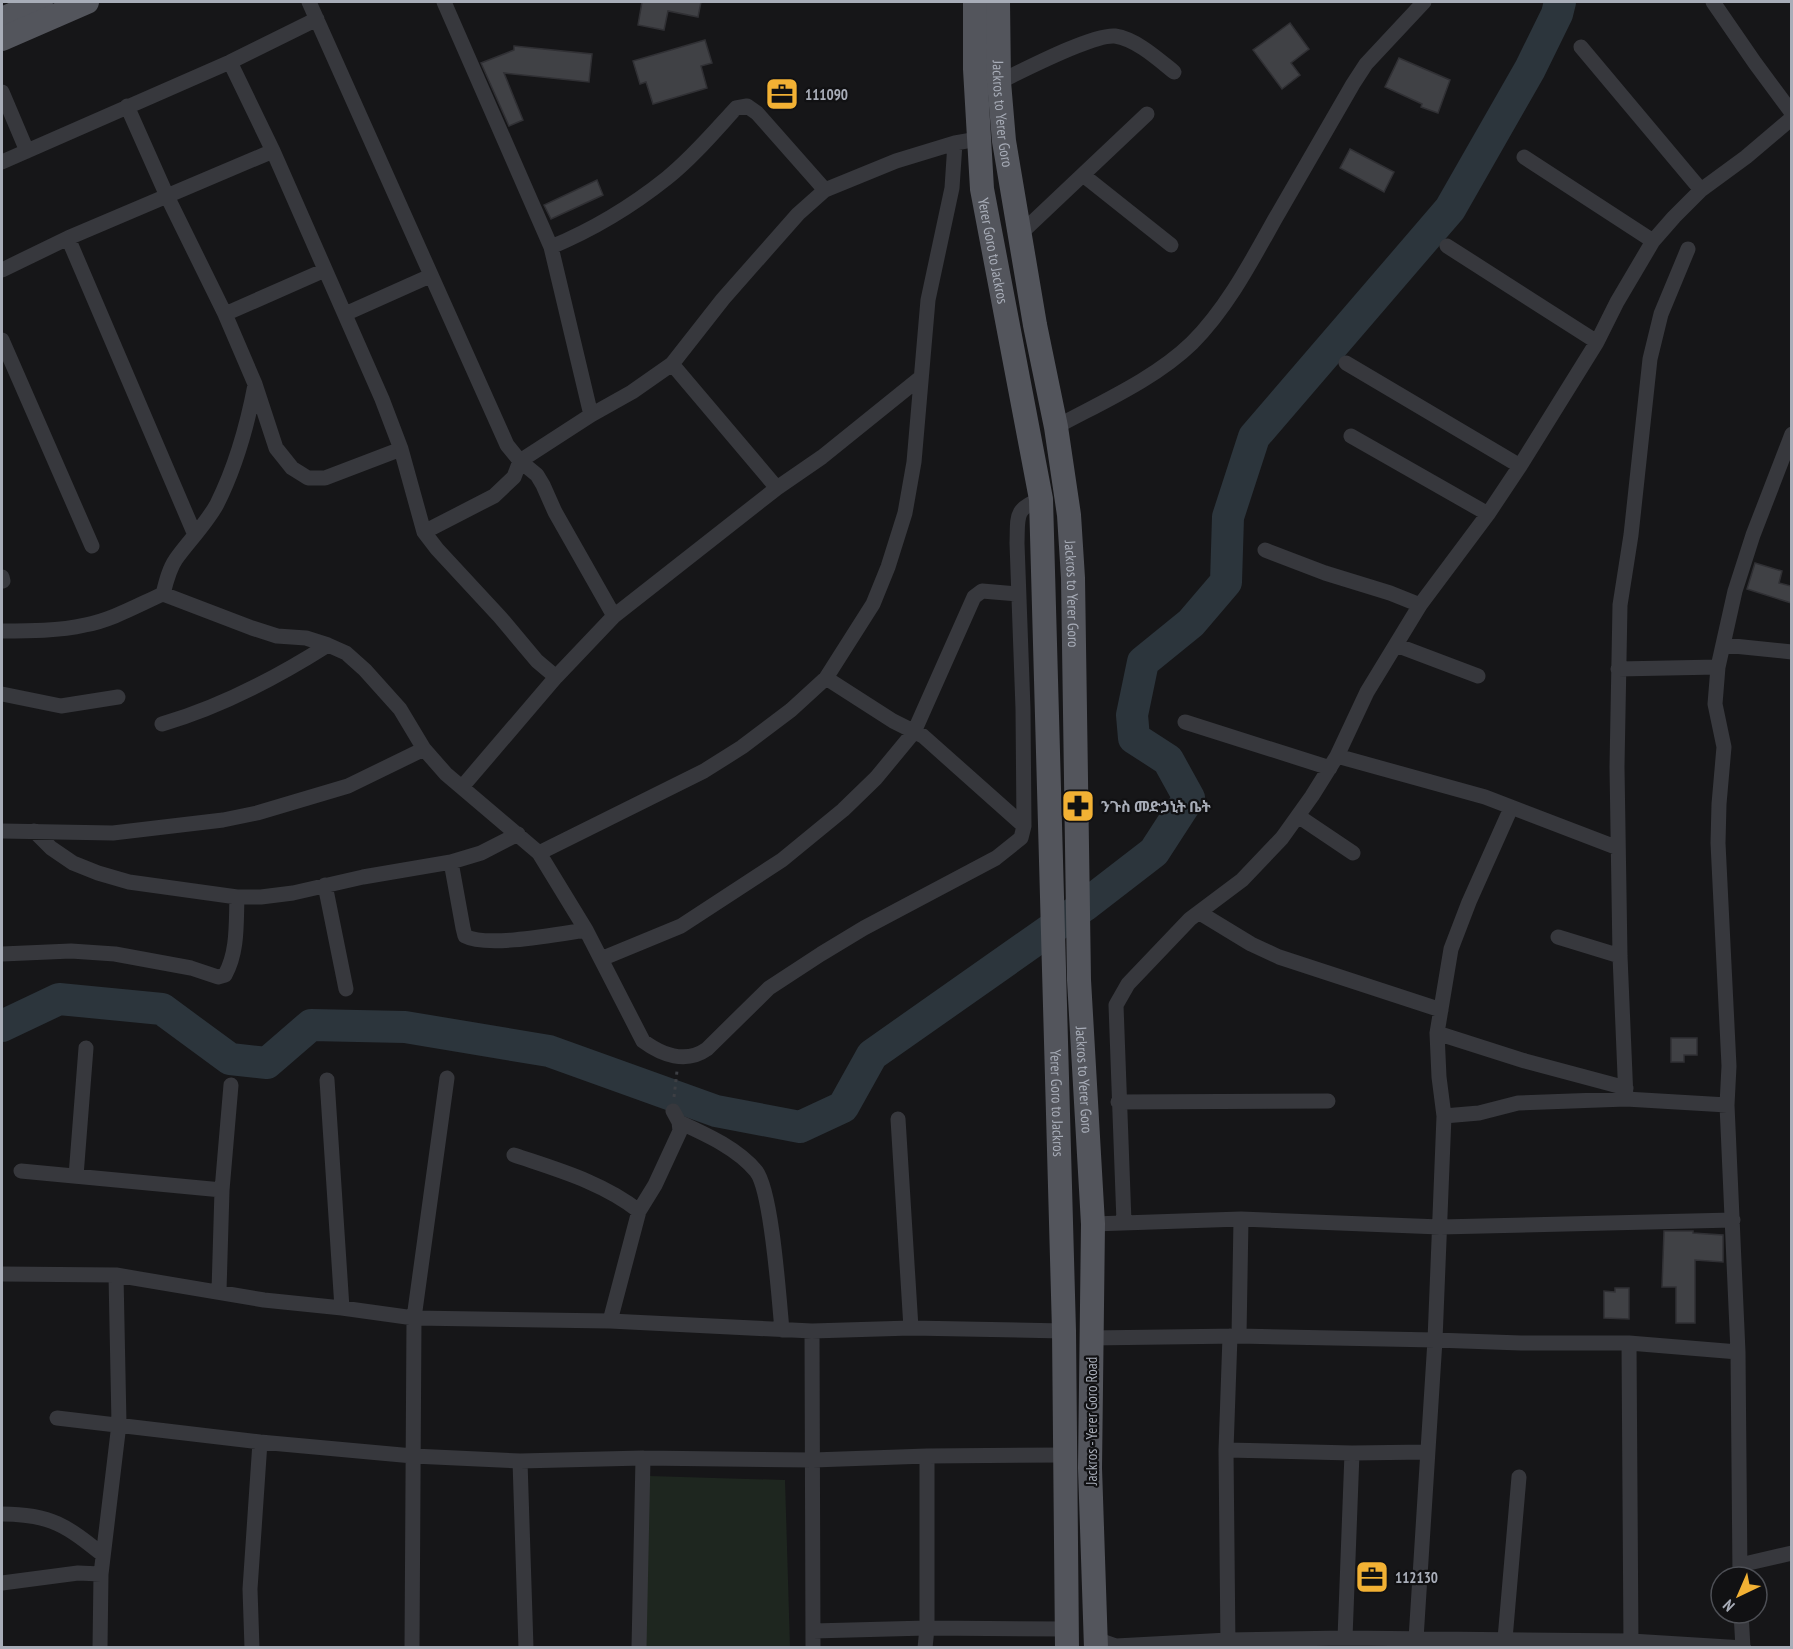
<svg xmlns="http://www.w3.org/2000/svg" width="1793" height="1649" font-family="'PT Sans Narrow','Noto Sans Ethiopic',sans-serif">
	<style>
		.green { fill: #1e261f }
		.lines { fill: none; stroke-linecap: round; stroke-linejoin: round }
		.river { stroke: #2c353c; stroke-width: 32 }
		.building { fill: #404145; stroke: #303034; stroke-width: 1.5 }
		.path { stroke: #3d3f44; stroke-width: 3; stroke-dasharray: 3 4.5; stroke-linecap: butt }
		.street { stroke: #37383d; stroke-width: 15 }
		.primary { stroke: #53555c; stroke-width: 24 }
		.labels { text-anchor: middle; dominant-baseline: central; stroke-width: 4.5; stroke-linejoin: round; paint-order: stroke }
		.poi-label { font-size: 15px; font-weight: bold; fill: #a8adb8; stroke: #111113; text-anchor: start }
		.street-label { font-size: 15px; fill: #a8adb8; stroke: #111113 }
	</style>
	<rect width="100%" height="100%" fill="#161618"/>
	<path class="green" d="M649 1476 785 1480 790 1647 644 1648Z"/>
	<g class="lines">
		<path class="river" d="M2 1026 59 999 162 1009 230 1059 267 1063 311 1025 405 1027 549 1051 716 1111 800 1127 843 1107 872 1055 1084 906 1154 852 1189 798 1168 760 1134 738 1132 715 1143 662 1191 623 1226 582 1228 517 1254 437 1450 209 1530 69 1557 14 1560 2"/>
	</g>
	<path class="building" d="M642 2H701L698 17 668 11 664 30 638 25Z
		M1290 23 1309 49 1291 63 1300 75 1282 89 1253 50Z
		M705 40 712 63 701 66 707 88 653 104 646 82 640 84 633 61Z
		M514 46 592 54 589 82 504 73 523 120 509 126 481 63 514 50Z
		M1399 58 1450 80 1438 113 1421 107 1422 104 1385 87Z
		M1350 149 1394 172 1384 192 1340 168Z
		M597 180 603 195 551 219 544 205Z
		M1755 563 1782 571 1779 583 1791 586V603L1747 589Z
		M1671 1038H1697V1055H1684V1062H1671Z
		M1664 1231H1693V1233L1723 1235V1262L1695 1260V1323H1676V1287H1662Z
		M1615 1288H1629V1319L1604 1318V1291L1615 1292Z"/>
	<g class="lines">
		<path class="path" d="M674 1097 677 1071"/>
		<path class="street" d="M309 2 507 445 520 461 537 475 543 485 555 512 614 616
			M444 2 551 247 591 415
			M1713 2 1755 63 1792 113
			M1581 47 1701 190
			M230 62 273 151 382 399 401 449 424 532 437 549 500 617 537 661 556 677
			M999 82C1022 71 1092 34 1115 36 1136 39 1158 59 1174 72
			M2 92 27 151
			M127 106 167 196 225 314 255 384 276 448 292 468 308 478H325L401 449
			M1524 157 1653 241
			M2 162 230 62 317 19
			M1083 175 1171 245
			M1019 235 1147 114
			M68 238 195 535
			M1447 246 1597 342
			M551 247C592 230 632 206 667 178 692 158 714 132 736 108L747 106 757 113 825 190
			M2 270 68 238 273 151
			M225 314 325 270
			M345 314 430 276
			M2 340 92 546
			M1346 363 1520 466
			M672 364 777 488
			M1056 427C1100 403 1155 379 1192 343 1227 308 1251 262 1275 219 1301 174 1327 129 1353 84L1366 64 1424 2
			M1351 436 1488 514
			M424 532 494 496 514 477 520 461 591 415 632 392 672 364 723 299 798 214 825 190 896 161 955 143 978 139
			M1265 550 1325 573 1390 593 1420 605
			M2 577 3 581
			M163 594C166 582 169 569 176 559 189 541 206 524 217 504 236 466 247 427 255 385
			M2 631C29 631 59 631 85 625 112 620 138 605 163 594L252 628 277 636 306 638 328 645 346 653 365 670 400 709 424 749 446 774 539 853 586 930 643 1041C662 1055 686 1064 707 1049L769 988 821 954 864 928 996 858 1021 838 1024 826 1023 709 1017 543C1018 516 1014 509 1041 499
			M1396 645 1478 676
			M1724 645 1792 652
			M1618 669 1718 667
			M826 678 893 721 923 736 1024 826
			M2 694 61 706 118 697
			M1185 722 1330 768
			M162 724C221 707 276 678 328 645
			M1337 756 1485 797 1618 848
			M462 787 556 677 614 616 777 488 822 457 920 378
			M1298 816 1353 853
			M2 831 113 833 223 820 257 813 348 786 424 749
			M34 831 51 848 73 863 98 873 129 882 237 897H261L293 893 363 877 451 862 481 853 518 834
			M539 853 704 771 742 747 791 710 826 678 873 604 888 567 905 513 914 462 928 300 952 188 955 143
			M451 862 463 928 465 936C487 948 559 934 586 930
			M325 885 346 989
			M1200 913 1251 944 1279 957 1441 1010
			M1558 937 1620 956
			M2 954 71 951 115 954 191 968 218 977 225 975C238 952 236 923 237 897
			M601 959 681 926 782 860 843 810 876 778 914 732 974 597 982 591 1018 594
			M1437 1033 1525 1061 1626 1088
			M327 1080 342 1308
			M1626 1099 1620 956 1617 767 1620 605 1631 535 1650 359 1661 314 1688 249
			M1118 1102 1328 1101
			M1444 1116 1479 1113 1518 1103 1626 1099 1727 1105
			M898 1119 911 1328
			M679 1122C705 1134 737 1148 756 1171 772 1191 779 1300 782 1330
			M514 1155C558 1170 602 1182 639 1211
			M21 1171 222 1190
			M76 1176 86 1048
			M1124 1222 1116 1005 1128 984 1190 919 1242 880 1282 838 1312 796 1337 756 1367 692 1420 605 1488 514 1520 466 1597 342 1617 302 1653 241 1674 217 1701 190 1746 157 1792 118
			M1093 1224 1241 1219 1440 1227 1733 1220
			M2 1274 116 1275 264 1300 342 1308 414 1318 610 1321 812 1331 911 1328 1064 1331
			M219 1291 222 1190 231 1085
			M610 1321 639 1211 655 1185 680 1131 679 1122 673 1111
			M812 1331 813 1648
			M1239 1336 1241 1219
			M1090 1338 1239 1336 1435 1340 1521 1343H1629L1738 1352
			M1629 1343 1631 1648
			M57 1418 260 1442 413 1456 520 1461 643 1458 813 1460 927 1456 1065 1455
			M1226 1450 1352 1453 1345 1638
			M1352 1453 1427 1452
			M520 1461 526 1648
			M2 1514C51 1514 67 1526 103 1555
			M1740 1565 1792 1553
			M1740 1577 1738 1352 1727 1105 1729 1066 1718 843 1719 804 1724 747 1715 704 1718 667 1735 591 1753 535 1792 434
			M2 1583 78 1573 101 1574
			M1741 1613 1743 1648
			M813 1631 927 1628 1067 1629
			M1096 1639 1116 1646 1228 1640 1345 1638 1631 1641 1744 1648
			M1416 1639 1435 1340 1444 1116 1439 1077 1437 1033 1451 949 1469 902 1511 808
			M1505 1639 1519 1477
			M100 1648 101 1574 119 1424 116 1275
			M252 1648 250 1589 260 1442
			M412 1648 414 1318 447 1078
			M639 1648 643 1458
			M925 1648 927 1628V1456
			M1228 1648 1226 1450 1230 1336"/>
		<g class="primary">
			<path id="s1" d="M975 2V69L982 189 1041 499 1064 1331 1067 1648"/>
			<path id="s2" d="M998 2 999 82 1004 141 1035 325 1056 427 1069 515 1073 578 1079 980 1093 1224 1090 1468 1096 1648"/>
			<path d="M2 19 41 2"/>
			<path d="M2 39 87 2"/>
		</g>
	</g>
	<defs>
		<g id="office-square" transform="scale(1.725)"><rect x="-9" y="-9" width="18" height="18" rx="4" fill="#f2b134" stroke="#111113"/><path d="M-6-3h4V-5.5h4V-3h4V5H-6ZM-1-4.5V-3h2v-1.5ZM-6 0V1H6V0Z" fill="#111"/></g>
		<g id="pharmacy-square" transform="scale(1.725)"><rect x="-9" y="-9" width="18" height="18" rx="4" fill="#f2b134" stroke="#111113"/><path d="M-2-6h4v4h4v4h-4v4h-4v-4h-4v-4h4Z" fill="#111"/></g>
	</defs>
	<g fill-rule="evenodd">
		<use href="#office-square" x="782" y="94"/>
		<use href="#pharmacy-square" x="1078" y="806"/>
		<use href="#office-square" x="1372" y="1577"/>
	</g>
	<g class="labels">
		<g class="poi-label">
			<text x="805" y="94">111090</text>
			<text x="1101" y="806">ንጉስ መድኃኒት ቤት</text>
			<text x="1395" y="1577">112130</text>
		</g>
		<g class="street-label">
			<text stroke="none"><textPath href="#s2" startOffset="112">Jackros to Yerer Goro</textPath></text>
			<text stroke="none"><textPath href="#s1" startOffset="250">Yerer Goro to Jackros</textPath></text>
			<text stroke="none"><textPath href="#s2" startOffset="598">Jackros to Yerer Goro</textPath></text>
			<text stroke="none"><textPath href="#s2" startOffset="1084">Jackros to Yerer Goro</textPath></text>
			<text stroke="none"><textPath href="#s1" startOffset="1107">Yerer Goro to Jackros</textPath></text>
			<text transform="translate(1091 1421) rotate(-90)">Jackros - Yerer Goro Road</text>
		</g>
	</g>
	<rect width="1793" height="1649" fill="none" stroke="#a8adb8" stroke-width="6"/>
	<g transform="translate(1739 1595) rotate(224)"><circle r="28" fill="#111113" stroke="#4d4f55" stroke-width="1.5"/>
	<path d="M0-4.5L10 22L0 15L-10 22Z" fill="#f2b134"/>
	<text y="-9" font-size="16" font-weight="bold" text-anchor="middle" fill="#a8adb8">N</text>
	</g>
</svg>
